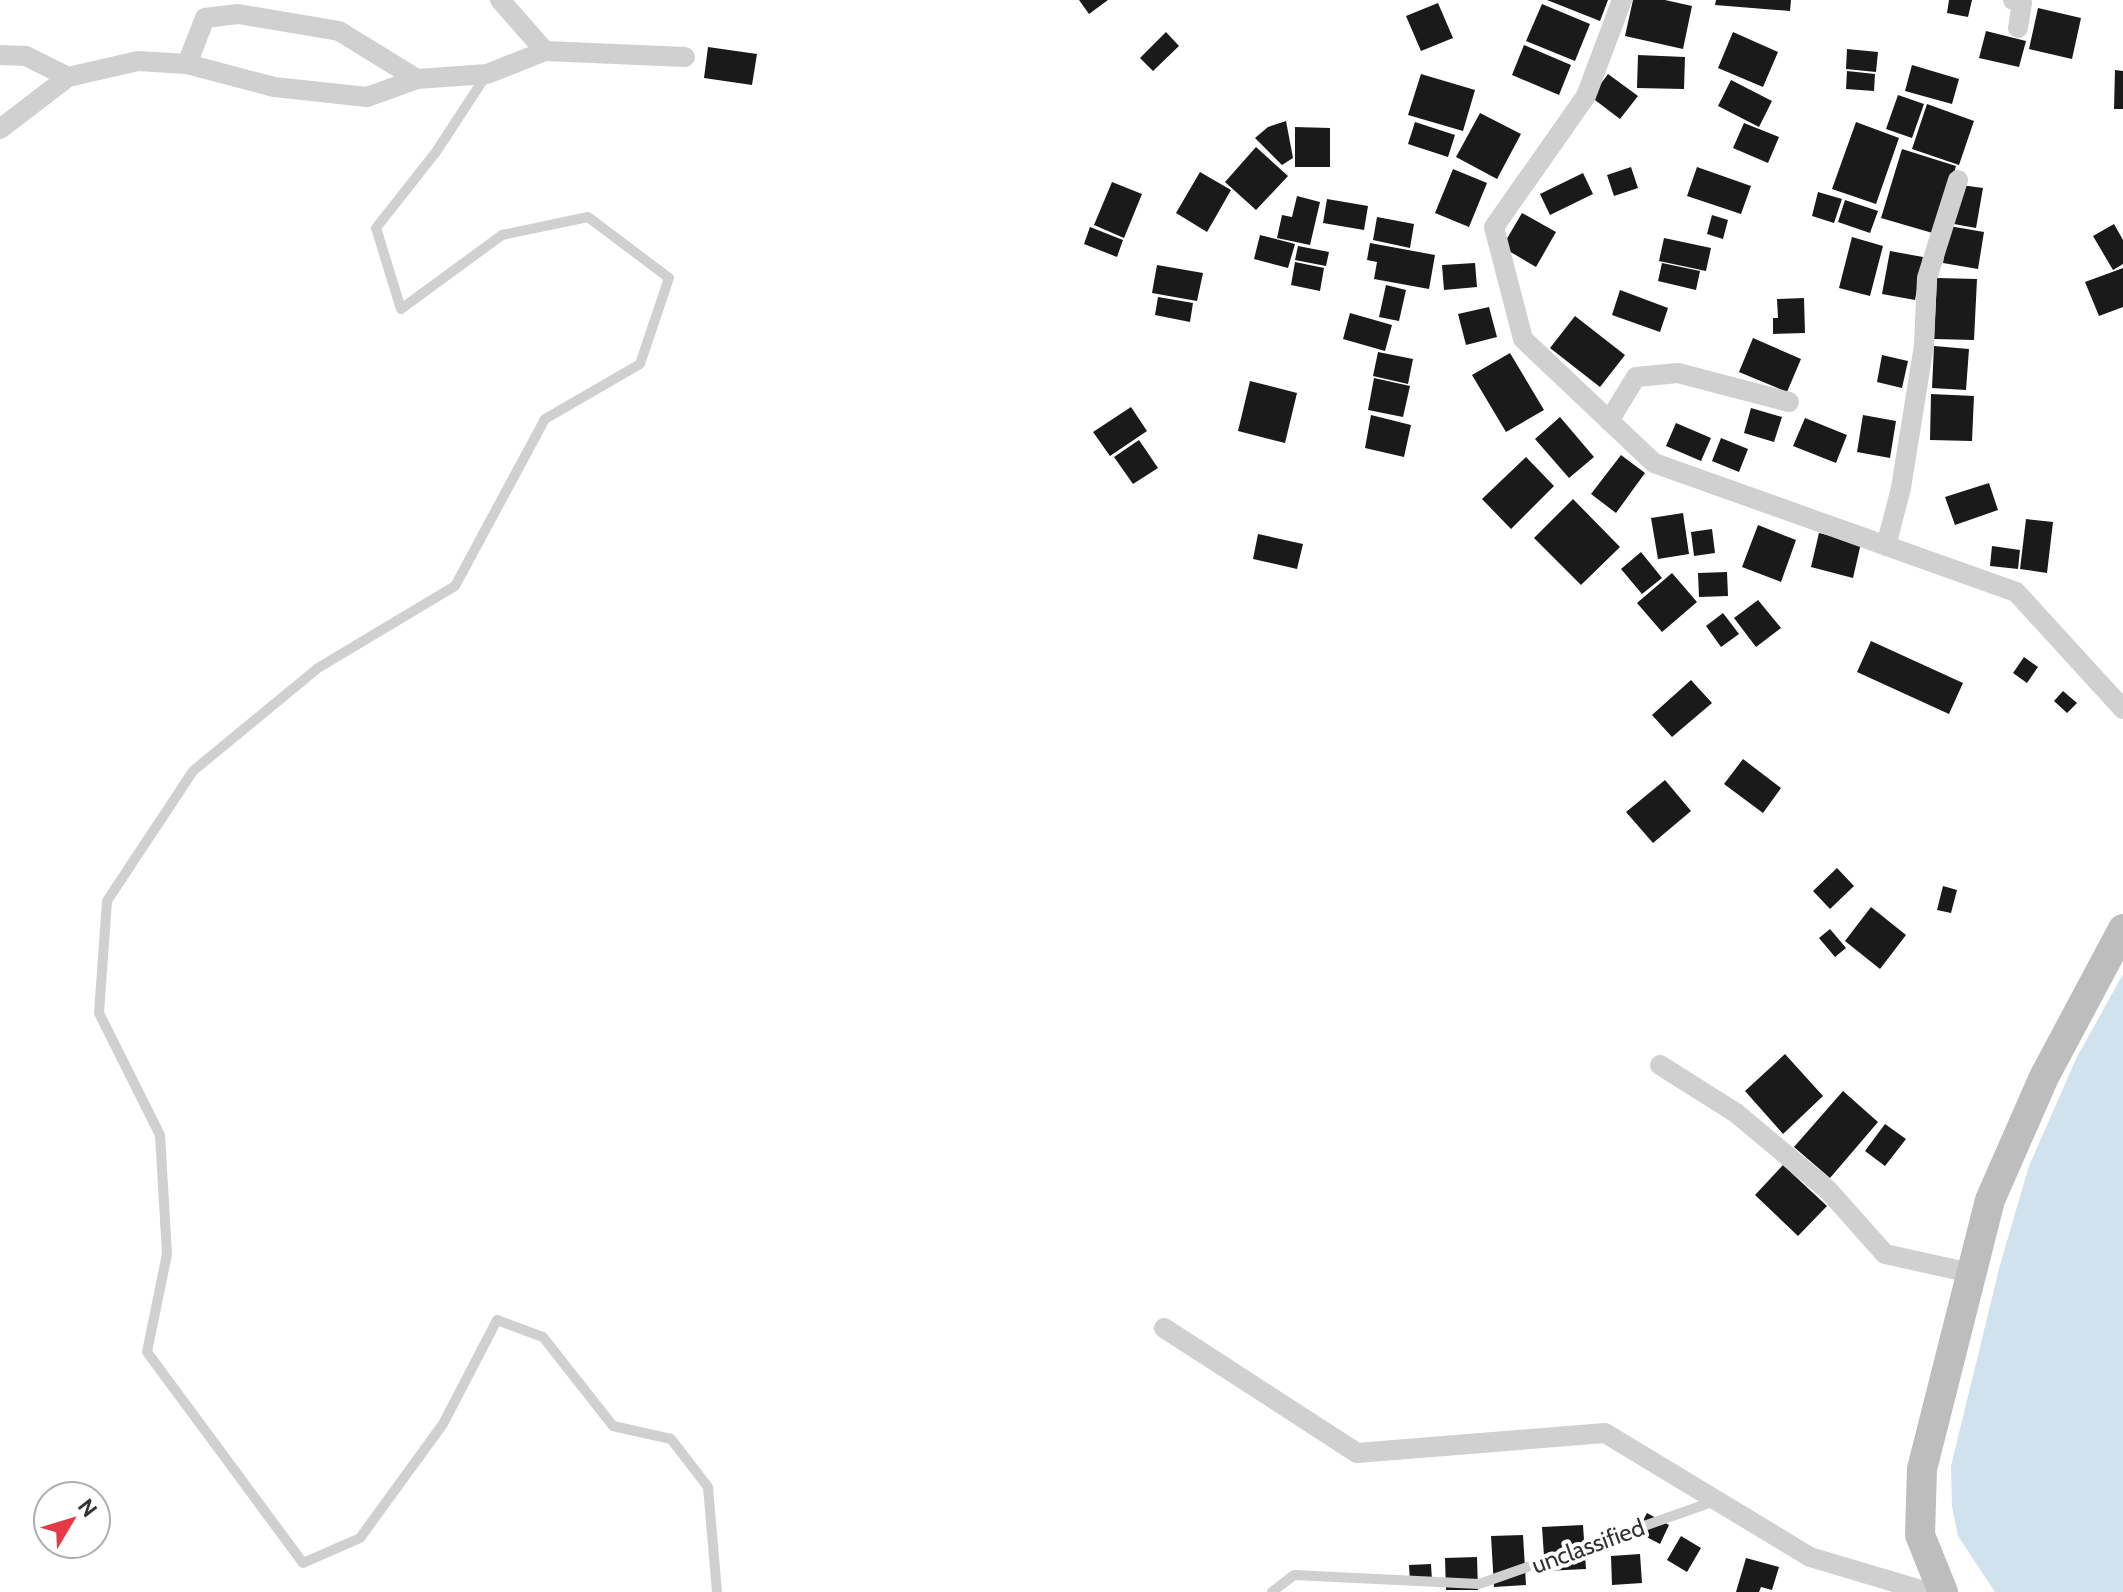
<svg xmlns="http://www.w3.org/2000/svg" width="2123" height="1592" font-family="Cabin,sans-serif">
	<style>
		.water { fill: #cfe2ee }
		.building { fill: #1a1a1a }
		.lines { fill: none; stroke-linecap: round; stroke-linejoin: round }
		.service { stroke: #d0d0d0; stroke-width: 10 }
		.minor { stroke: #d0d0d0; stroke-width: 20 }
		.secondary { stroke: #bdbdbd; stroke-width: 30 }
		.labels { text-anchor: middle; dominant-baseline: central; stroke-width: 8; stroke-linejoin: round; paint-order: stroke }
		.street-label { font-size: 24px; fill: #333; stroke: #fff }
	</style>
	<rect width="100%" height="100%" fill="#fff"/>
	<path class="water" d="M2123 974V1592H1995L1958 1536 1952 1506 1951 1466 2000 1265 2029 1166 2076 1059Z"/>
	<path class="building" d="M1079 0H1108L1089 14Z
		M1547 0H1608L1600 21Z
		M1633 0H1665L1692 6 1683 49 1625 36Z
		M1716 0H1791L1790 11 1715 5Z
		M1949 0H1972L1968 17 1947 13Z
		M1438 3 1453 38 1421 51 1406 16Z
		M1542 4 1590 24 1575 61 1526 41Z
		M2038 8 2081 18 2072 59 2029 49Z
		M1986 31 2026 41 2019 67 1979 58Z
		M1166 32 1179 46 1153 71 1140 58Z
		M1733 32 1778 52 1763 87 1718 68Z
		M1524 45 1571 65 1559 95 1512 75Z
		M708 47 757 54 752 85 704 78Z
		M1847 49 1878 52 1876 72 1846 69Z
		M1638 55 1685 57 1684 89 1637 88Z
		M1912 65 1959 79 1952 104 1905 91Z
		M2115 70 2123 71V109H2114Z
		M1847 71 1875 74 1874 91 1846 89Z
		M1421 74 1475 90 1463 131 1408 115Z
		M1608 74 1638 96 1620 119 1591 97Z
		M1731 80 1772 101 1759 127 1718 106Z
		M1898 95 1924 104 1912 138 1886 129Z
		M1927 104 1974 121 1959 165 1912 149Z
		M1480 113 1521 134 1497 179 1456 157Z
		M1286 121 1293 158 1282 165 1255 138 1268 127Z
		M1415 122 1455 135 1448 157 1408 144Z
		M1856 122 1899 138 1876 204 1832 189Z
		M1744 123 1779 137 1768 163 1733 148Z
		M1295 127 1330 128V167H1295Z
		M1256 147 1288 176 1256 210 1225 182Z
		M1902 149 1956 166 1936 234 1881 218Z
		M1631 167 1638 188 1614 196 1607 175Z
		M1697 167 1751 186 1741 214 1687 196Z
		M1453 169 1487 183 1469 227 1435 213Z
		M1200 172 1231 190 1207 232 1176 213Z
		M1583 173 1593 194 1550 215 1540 194Z
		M1112 182 1142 194 1124 238 1094 225Z
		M1961 185 1983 188 1976 228 1954 224Z
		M1818 192 1842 199 1834 223 1812 216Z
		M1297 196 1320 202 1310 245 1277 238 1282 215 1292 217Z
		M1327 199 1368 206 1364 230 1323 223Z
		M1845 200 1878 211 1870 233 1838 222Z
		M1522 213 1556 232 1536 267 1502 247Z
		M1712 215 1728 220 1723 239 1707 234Z
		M1377 217 1414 224 1410 248 1373 240Z
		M2114 224 2123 240V264L2113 270 2093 236Z
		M1949 226 1984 232 1978 269 1943 263Z
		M1090 227 1123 240 1117 257 1084 244Z
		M1260 235 1295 244 1288 268 1254 259Z
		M1852 237 1883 246 1870 296 1839 288Z
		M1664 238 1711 248 1706 271 1659 261Z
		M1370 243 1435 255 1429 289 1374 279 1377 262 1367 260Z
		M1298 246 1329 252 1326 266 1295 260Z
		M1890 251 1923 257 1915 300 1882 294Z
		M1295 262 1324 268 1320 291 1291 285Z
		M1475 263 1477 287 1444 290 1442 265Z
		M1662 263 1700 271 1696 290 1658 281Z
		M1157 265 1203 273 1197 301 1152 293Z
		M2123 268V307L2099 316 2085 282Z
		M1937 278 1977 279 1974 340 1934 339Z
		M1386 285 1406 290 1399 321 1379 317Z
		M1620 290 1668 308 1660 332 1612 315Z
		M1158 297 1193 303 1190 322 1155 315Z
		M1804 298 1805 333 1773 334V318H1778L1777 299Z
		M1489 307 1497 337 1466 345 1458 314Z
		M1350 313 1392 325 1385 351 1343 339Z
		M1575 316 1625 355 1600 387 1550 348Z
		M1753 338 1801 359 1787 392 1739 372Z
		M1934 346 1969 349 1966 390 1932 388Z
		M1378 352 1413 359 1408 384 1373 376Z
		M1510 353 1544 410 1506 432 1472 375Z
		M1882 355 1908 361 1902 388 1877 382Z
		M1374 378 1410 386 1403 417 1368 410Z
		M1250 381 1297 393 1285 443 1238 431Z
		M1931 394 1974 396 1972 441 1930 440Z
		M1131 407 1147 431 1110 456 1093 432Z
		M1751 408 1782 417 1774 442 1744 433Z
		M1371 415 1411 425 1404 457 1365 448Z
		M1863 415 1896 421 1890 458 1857 452Z
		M1560 417 1594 457 1569 478 1535 439Z
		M1805 418 1847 435 1836 463 1793 446Z
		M1676 423 1711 438 1701 461 1666 446Z
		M1721 438 1748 449 1739 472 1712 461Z
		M1139 440 1158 468 1133 484 1114 457Z
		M1621 455 1645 473 1616 513 1591 494Z
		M1526 457 1554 486 1511 529 1482 499Z
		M1989 483 1998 510 1955 525 1945 497Z
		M1573 499 1620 547 1581 585 1534 538Z
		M1683 513 1689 554 1658 559 1651 518Z
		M2026 519 2053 522 2047 573 2020 569Z
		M1758 525 1796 540 1781 582 1742 567Z
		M1712 529 1715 553 1694 556 1691 532Z
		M1819 533 1861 543 1853 578 1811 567Z
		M1258 534 1303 544 1297 569 1253 559Z
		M1992 546 2020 550 2018 569 1990 566Z
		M1641 552 1662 578 1642 594 1621 569Z
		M1727 572 1728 596 1699 597 1698 573Z
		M1672 573 1697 602 1662 632 1637 603Z
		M1758 600 1781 628 1756 647 1734 618Z
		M1723 613 1739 634 1721 647 1706 626Z
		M1871 641 1963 683 1949 714 1857 672Z
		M2024 657 2038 667 2027 683 2013 673Z
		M1691 680 1712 703 1672 737 1652 715Z
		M2063 691 2077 703 2067 713 2054 701Z
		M1743 759 1781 788 1763 813 1724 784Z
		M1665 780 1691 811 1653 843 1626 812Z
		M1837 868 1854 886 1830 909 1813 891Z
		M1943 886 1957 890 1951 913 1937 910Z
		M1871 907 1906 935 1880 969 1845 941Z
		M1830 929 1846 948 1835 957 1819 938Z
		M1785 1054 1823 1096 1783 1134 1745 1091Z
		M1843 1091 1878 1122 1830 1178 1794 1147Z
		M1885 1124 1906 1139 1885 1166 1865 1151Z
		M1783 1165 1827 1206 1798 1236 1755 1195Z
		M1647 1513 1669 1525 1660 1544 1637 1532Z
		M1583 1525 1586 1569 1545 1571 1542 1527Z
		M1523 1535 1526 1585 1494 1587 1491 1536Z
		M1681 1536 1701 1548 1687 1572 1667 1560Z
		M1640 1554 1642 1583 1612 1585 1611 1556Z
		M1477 1557 1478 1590H1446L1445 1558Z
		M1746 1558 1779 1567 1772 1590 1761 1587 1759 1592H1736Z
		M1431 1564 1432 1581 1410 1582 1409 1565Z"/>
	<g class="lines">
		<path class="service" d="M487 74 436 152 376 228 401 309 502 235 588 217 669 278 640 364 545 419 455 586 318 668 193 771 107 901 99 1013 160 1135 167 1254 147 1352 303 1563 360 1538 443 1424 497 1320 543 1337 613 1426 671 1439 708 1487 717 1592
			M1272 1592 1294 1575 1479 1584 1715 1501"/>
		<path class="minor" d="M1622 0 1586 96 1494 227 1523 339 1654 463 2016 592 2123 709
			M2013 0 2022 3 2018 28
			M545 51 685 57
			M0 55 26 56 68 77
			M187 64 205 18 238 14 339 31 417 79
			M0 129 68 77 138 61 187 64 274 87 367 97 417 79 487 74 545 51 500 0
			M1609 421 1636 377 1678 373 1789 402
			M1886 546 1901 488 1924 345 1927 278 1958 180
			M1660 1065 1736 1113 1828 1190 1885 1254 1971 1273
			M1164 1328 1357 1453 1605 1433 1810 1557 1928 1592"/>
		<path class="secondary" d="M1943 1592 1920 1535 1922 1469 1990 1200 2044 1077 2123 929"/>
	</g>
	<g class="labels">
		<g class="street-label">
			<text transform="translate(1588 1546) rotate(-20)">unclassified</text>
		</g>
	</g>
	<g transform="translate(72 1520) rotate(52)"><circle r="38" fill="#ffffff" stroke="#adadad" stroke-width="2"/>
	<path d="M0-6L14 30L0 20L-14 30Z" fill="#e63946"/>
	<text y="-12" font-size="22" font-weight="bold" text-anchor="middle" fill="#333333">N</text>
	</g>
</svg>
